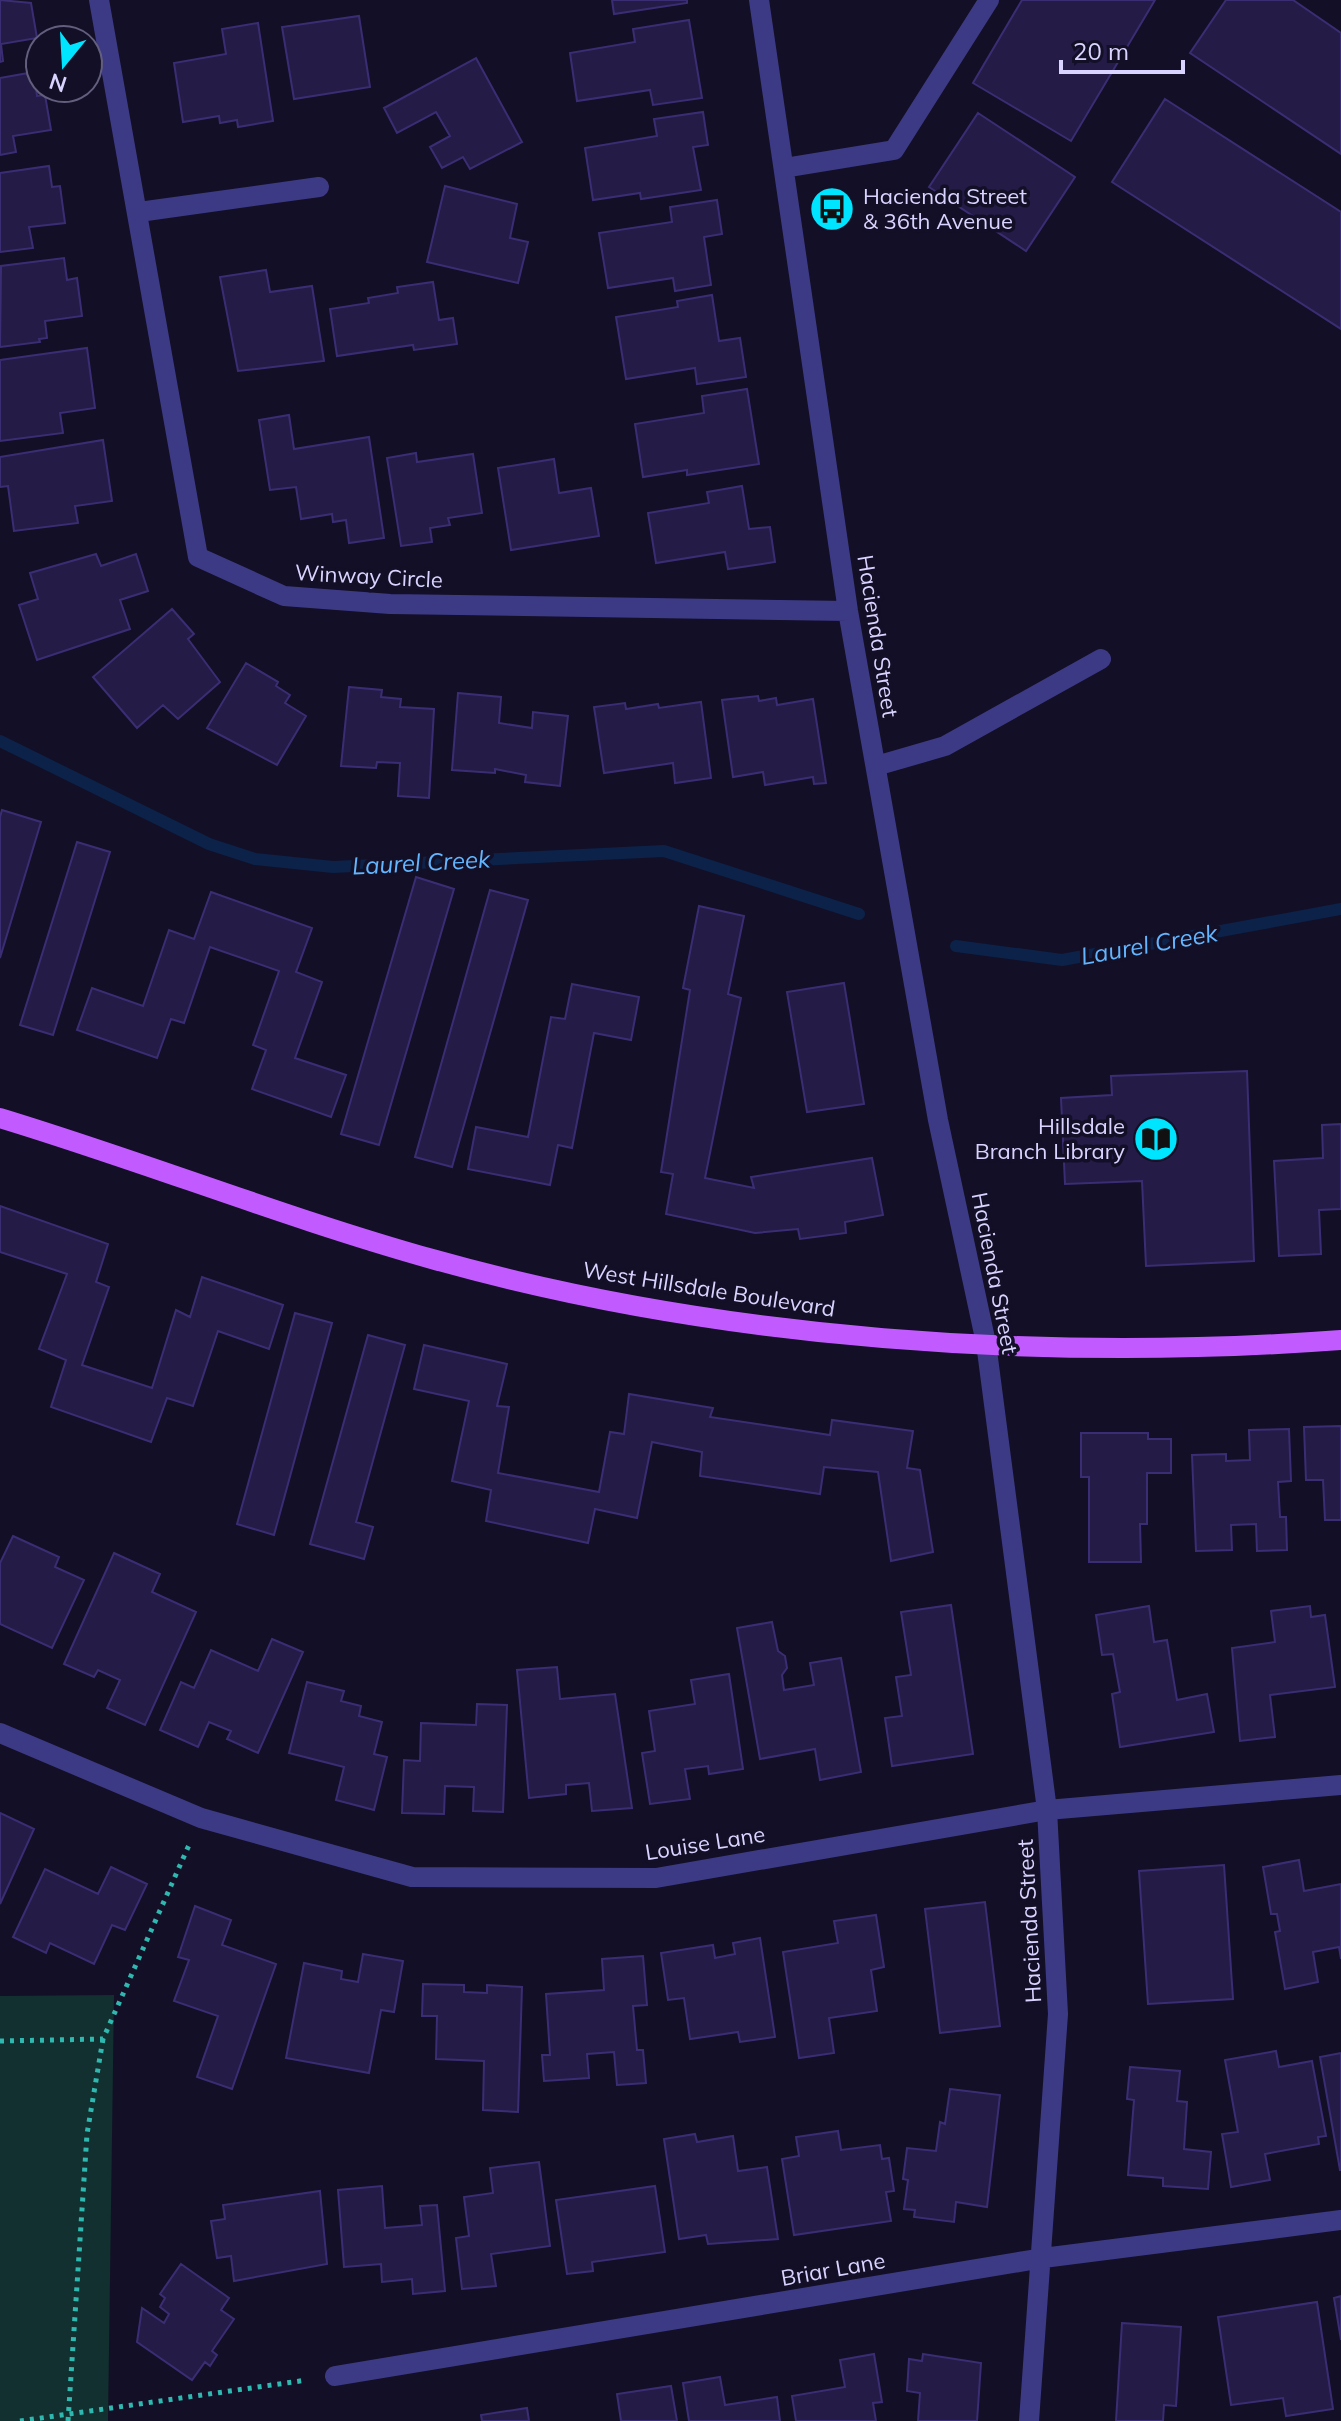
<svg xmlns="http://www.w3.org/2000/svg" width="1341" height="2421" font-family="Mulish,sans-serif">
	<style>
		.green { fill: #12302f }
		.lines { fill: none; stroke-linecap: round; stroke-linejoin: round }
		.stream { stroke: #0c2248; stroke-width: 12 }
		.building { fill: #241b47; stroke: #3b2d73; stroke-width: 2 }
		.path { stroke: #2fb8b0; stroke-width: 5; stroke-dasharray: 4 6; stroke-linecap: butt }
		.minor { stroke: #3d3a85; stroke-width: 20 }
		.major { stroke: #c25bff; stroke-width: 20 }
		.labels { text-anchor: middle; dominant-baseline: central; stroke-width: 7; stroke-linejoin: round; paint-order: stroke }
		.poi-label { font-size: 22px; fill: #d9d4ff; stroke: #130f26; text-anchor: start }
		.street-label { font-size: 22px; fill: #d9d4ff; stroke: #130f26 }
		.water-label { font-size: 24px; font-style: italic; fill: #62b6ff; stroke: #130f26 }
	</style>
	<rect width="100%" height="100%" fill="#130f26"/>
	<path class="green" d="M114 1995 108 2421H0V1996Z"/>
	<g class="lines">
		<path class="stream" d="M0 741 209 844 255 859 333 867 664 851 859 914
			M956 946 1062 960 1341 909"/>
	</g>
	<path class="building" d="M0 0 31 3 37 38 1 44 3 61 0 62Z
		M612 0H687V3L614 14Z
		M1022 0H1155L1071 141 973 83Z
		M1226 0H1293L1341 33V154L1190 53Z
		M359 16 370 87 294 99 282 27Z
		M689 20 702 98 653 105 650 90 577 101 570 53 635 42 633 29Z
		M258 23 273 121 238 127 237 120 220 123 219 116 183 122 174 63 226 54 222 29Z
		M476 58 522 142 470 169 463 157 442 168 430 147 450 136 436 112 397 133 384 108Z
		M34 72 37 96 45 95 51 130 13 136 16 152 0 155V78Z
		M1165 99 1341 212V329L1112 182Z
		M703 112 708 145 693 147 701 190 641 199 640 193 593 200 585 148 657 136 654 119Z
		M978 113 1075 177 1026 251 929 187Z
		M49 166 52 187 60 186 65 223 29 227 33 248 0 252V173Z
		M445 186 517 204 510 238 528 242 518 283 427 262Z
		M717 200 722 234 704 237 711 285 675 291 673 278 608 288 599 233 672 222 670 207Z
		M64 258 67 280 77 278 82 316 45 321 47 338 39 339 40 342 0 347 1 266Z
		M266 270 270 292 312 286 324 361 238 371 220 277Z
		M433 282 439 320 453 318 457 344 414 350 413 345 337 356 330 309 369 303 368 298 398 293 397 287Z
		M712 295 719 341 740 338 746 377 697 384 695 368 626 379 616 317 678 307 677 301Z
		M87 348 95 408 60 413 63 433 0 441V360Z
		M747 389 759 464 687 475V470L643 477 635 424 704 413 702 396Z
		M289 415 294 449 369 437 384 538 349 543 346 520 333 522 332 514 301 519 296 487 270 490 259 420Z
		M103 440 112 501 75 506 78 523 14 531 8 486 0 487V457Z
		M416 453 417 462 473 454 482 513 448 518 450 525 430 528 432 542 401 546 387 458Z
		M554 459 559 493 591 488 599 536 511 550 498 468Z
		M742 486 749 529 770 527 775 562 728 569 725 552 656 563 648 513 709 503 707 492Z
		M96 554 101 566 136 554 148 591 120 600 130 629 37 660 19 605 38 599 30 573Z
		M172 609 194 634 188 639 220 682 178 719 163 705 137 728 93 677Z
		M246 663 278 682 276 686 290 695 285 703 306 716 277 765 207 728Z
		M349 687 382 690 381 697 401 699 400 707 434 709 429 798 398 796 400 763 377 762 376 768 341 766Z
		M458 693 501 697 499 723 532 728 533 712 568 716 560 786 525 782 526 775 495 769V773L452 770Z
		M758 696 759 701 776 698 777 705 813 699 826 783 814 784 813 777 765 785 763 772 733 777 722 700Z
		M701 702 711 778 675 783 673 763 604 773 594 707 625 703 626 709 658 704 659 708Z
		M2 810 41 822 0 958V817Z
		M77 842 110 852 53 1035 20 1025Z
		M416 877 454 889 379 1145 341 1134Z
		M490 890 528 900 452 1167 415 1157Z
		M211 892 312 928 296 972 322 982 295 1058 346 1075 331 1117 252 1089 266 1050 253 1045 279 971 210 947 184 1023 171 1019 157 1058 77 1030 92 988 143 1006 169 930 194 939Z
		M699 906 744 916 728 994 741 998 705 1178 754 1188 751 1177 872 1158 883 1215 845 1222 846 1233 800 1239 798 1229 755 1233 666 1214 673 1174 661 1172 690 990 683 988Z
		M844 983 864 1104 807 1112 787 992Z
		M572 984 639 997 631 1040 594 1033 572 1148 558 1145 550 1185 468 1169 476 1127 528 1137 551 1017 565 1019Z
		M1247 1071 1254 1261 1146 1266 1142 1181 1065 1184 1061 1098 1112 1095 1111 1076Z
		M1341 1124V1209L1319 1210 1321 1254 1279 1256 1274 1161 1323 1158 1322 1125Z
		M0 1206 108 1244 96 1282 109 1287 82 1365 152 1388 176 1310 190 1317 202 1277 283 1305 269 1349 218 1331 193 1406 167 1398 151 1442 51 1407 66 1360 39 1349 67 1274 0 1252Z
		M295 1313 332 1323 274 1535 237 1524Z
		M368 1335 405 1345 356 1522 373 1527 364 1559 310 1544Z
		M424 1345 507 1364 497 1406 509 1407 498 1473 599 1492 610 1432 624 1434 629 1394 713 1408 710 1417 830 1435 832 1420 913 1431 907 1468 920 1470 933 1552 891 1561 878 1472 824 1467 820 1494 700 1476 702 1452 652 1442 637 1518 595 1509 588 1543 486 1521 491 1490 452 1481 469 1401 414 1389Z
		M1341 1426V1520H1325L1323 1480H1306L1304 1427Z
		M1289 1429 1291 1481 1278 1482 1280 1517H1286L1287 1550 1257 1551 1256 1524 1231 1525 1232 1550 1196 1551 1192 1455 1226 1454V1461L1250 1460 1249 1430Z
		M1081 1433H1148V1439H1171V1473H1147V1524H1140L1141 1562H1089V1477H1081Z
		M13 1536 59 1557 55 1567 84 1580 52 1648 0 1624V1563Z
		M114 1553 160 1574 152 1592 196 1612 145 1725 107 1708 120 1680 98 1670 94 1677 64 1664Z
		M951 1605 973 1754 892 1766 885 1718 902 1716 896 1677 911 1675 901 1612Z
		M1149 1606 1154 1642 1167 1640 1177 1700 1207 1694 1214 1732 1120 1747 1112 1694 1120 1692 1113 1654 1102 1655 1096 1615Z
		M1310 1606 1311 1617 1325 1615 1335 1687 1270 1695 1275 1737 1240 1741 1232 1648 1275 1642 1271 1611Z
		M772 1622 778 1651 785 1656 787 1668 782 1675 784 1690 814 1685 810 1663 841 1658 861 1772 820 1780 815 1749 760 1759 737 1628Z
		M272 1639 303 1652 258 1753 227 1739 231 1731 209 1722 198 1747 160 1730 181 1682 194 1688 211 1650 258 1671Z
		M557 1667 560 1699 615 1694 632 1808 592 1811 589 1783 566 1785V1794L529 1798 517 1670Z
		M729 1674 743 1769 709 1774 708 1766 685 1769 690 1799 650 1804 642 1753 655 1751 649 1711 695 1704 691 1680Z
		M307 1682 344 1691 341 1701 361 1706 359 1716 382 1722 374 1754 387 1757 374 1810 336 1800 344 1767 289 1753Z
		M477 1704 507 1705 503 1812 473 1811 474 1787 445 1786 444 1814 402 1813 404 1760 420 1761 421 1723 476 1725Z
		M0 1813 34 1829 0 1904Z
		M1299 1860 1304 1891 1341 1884V1959L1339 1947 1313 1952 1318 1982 1285 1989 1275 1932 1280 1931 1277 1914H1271L1263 1867Z
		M1224 1865 1233 1999 1148 2004 1139 1871Z
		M111 1867 147 1884 125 1930 112 1925 94 1964 50 1943 46 1953 13 1937 45 1869 98 1894Z
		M985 1902 1000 2026 940 2033 925 1909Z
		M195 1906 231 1920 222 1945 276 1964 232 2089 197 2077 218 2016 174 2001 189 1960 178 1957Z
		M876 1915 884 1967 871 1970 877 2011 829 2018 834 2053 799 2058 783 1952 838 1943 834 1921Z
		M760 1938 775 2037 740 2042 738 2032 690 2039 684 1998 668 2000 661 1953 713 1945 715 1958 735 1954 733 1943Z
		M363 1954 403 1961 394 2012 381 2010 369 2073 286 2058 304 1963 342 1971 341 1979 358 1982Z
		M643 1956 647 2005 633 2006 637 2050H643L646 2083 617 2085 614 2052 587 2054 589 2078 544 2081 542 2055H550L546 1994 604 1990 602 1959Z
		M423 1984 464 1985V1992L487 1993V1985L522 1987 518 2112 483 2110 484 2061 436 2059 437 2016H422Z
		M1276 2051 1279 2067 1312 2061 1326 2136 1318 2137 1319 2144 1265 2154 1270 2180 1231 2187 1222 2134 1238 2132 1225 2060Z
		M1341 2053V2170H1340L1320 2057Z
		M1130 2067 1180 2071 1177 2101 1187 2102 1184 2149 1211 2152 1208 2189 1163 2186V2178L1128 2175 1134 2100 1127 2099Z
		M950 2089 1000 2095 987 2207 956 2202 954 2222 914 2217 915 2210 904 2209 908 2180 903 2179 907 2148 936 2151 940 2122 945 2124Z
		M838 2131 841 2150 880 2145 882 2159 889 2158 894 2191 886 2192 891 2221 794 2235 782 2159 799 2156 796 2137Z
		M695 2134 697 2142 733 2136 738 2171 767 2167 778 2239 708 2244 706 2235 679 2239 664 2139Z
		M539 2162 550 2246 491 2254 496 2286 462 2289 456 2238 469 2236 464 2197 493 2193 490 2168Z
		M382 2186 385 2228 422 2225 420 2206 437 2205 445 2291 413 2294 412 2279 382 2282 381 2264 344 2267 338 2190Z
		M655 2186 665 2252 592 2262 593 2271 567 2274 556 2200Z
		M320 2191 327 2264 234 2281 231 2256 217 2258 211 2221 225 2219 223 2205Z
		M181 2264 229 2298 221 2310 234 2319 212 2351 217 2355 210 2366 205 2362 192 2380 137 2342 142 2308 164 2323 169 2314 160 2307 165 2298 160 2294Z
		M1341 2296V2340L1334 2298Z
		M1317 2302 1333 2409 1286 2416 1283 2398 1231 2405 1218 2317Z
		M1122 2323 1181 2327 1176 2406 1164 2405 1163 2421H1116Z
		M874 2354 882 2402 873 2403 876 2421H796L792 2396 845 2387 840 2360Z
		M923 2354 981 2363 977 2421H918L920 2393 907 2391 909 2359 922 2361Z
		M720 2377 725 2405 777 2397 780 2421H689L683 2383Z
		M671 2386 677 2421H621L617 2394Z
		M527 2408 529 2421H482L481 2415Z"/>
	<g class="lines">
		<path class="path" d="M0 2041 103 2039 189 1845
			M20 2421 307 2380
			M68 2421 87 2134 103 2039"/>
		<path class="minor" d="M99 0 198 557 284 596 390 604 848 611
			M759 0 848 611 938 1120 986 1343 1047 1810 1058 2014 1029 2421
			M784 168 894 150 989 0
			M139 212 319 187
			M876 766 945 746 1101 659
			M0 1733 201 1818 412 1877 656 1878 1047 1810 1341 1785
			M335 2376 1043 2258 1341 2220"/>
		<path class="major" d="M0 1118C145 1162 286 1218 432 1259 719 1340 1045 1362 1341 1340"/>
	</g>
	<defs>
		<g id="bus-disc" transform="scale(2.3)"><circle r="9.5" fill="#00e5ff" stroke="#130f26"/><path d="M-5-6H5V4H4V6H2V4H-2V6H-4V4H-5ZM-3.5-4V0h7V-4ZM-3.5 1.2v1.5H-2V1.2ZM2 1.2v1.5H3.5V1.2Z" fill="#111"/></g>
		<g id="library-disc" transform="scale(2.3)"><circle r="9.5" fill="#00e5ff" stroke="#130f26"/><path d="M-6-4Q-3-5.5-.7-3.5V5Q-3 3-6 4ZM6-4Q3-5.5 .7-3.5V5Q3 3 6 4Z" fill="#111"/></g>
	</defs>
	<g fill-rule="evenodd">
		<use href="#bus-disc" x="832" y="209"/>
		<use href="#library-disc" x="1156" y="1139"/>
	</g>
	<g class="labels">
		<g class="poi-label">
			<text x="863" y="196">Hacienda Street<tspan x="863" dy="25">&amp; 36th Avenue</tspan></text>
			<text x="1125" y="1126" text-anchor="end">Hillsdale<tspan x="1125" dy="25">Branch Library</tspan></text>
		</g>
		<g class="street-label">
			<text transform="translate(369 576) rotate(3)">Winway Circle</text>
			<text transform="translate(878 636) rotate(81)">Hacienda Street</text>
			<text transform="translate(995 1273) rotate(79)">Hacienda Street</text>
			<text transform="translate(709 1289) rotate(9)">West Hillsdale Boulevard</text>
			<text transform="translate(705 1843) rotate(-9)">Louise Lane</text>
			<text transform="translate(1029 1921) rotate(-93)">Hacienda Street</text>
			<text transform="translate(833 2269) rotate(-10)">Briar Lane</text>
		</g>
		<g class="water-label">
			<text transform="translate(421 862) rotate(-3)">Laurel Creek</text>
			<text transform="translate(1149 944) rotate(-10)">Laurel Creek</text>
		</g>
	</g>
	<g transform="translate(64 64) rotate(198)"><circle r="38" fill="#130f26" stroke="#625e7d" stroke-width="2"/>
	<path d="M0-6L14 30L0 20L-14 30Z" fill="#00e5ff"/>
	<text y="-12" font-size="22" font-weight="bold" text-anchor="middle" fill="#d9d4ff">N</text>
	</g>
	<path d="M1061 60v12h122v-12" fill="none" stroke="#d9d4ff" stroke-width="4"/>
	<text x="1073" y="60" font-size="24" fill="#d9d4ff" stroke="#130f26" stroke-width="6" paint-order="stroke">20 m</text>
</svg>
